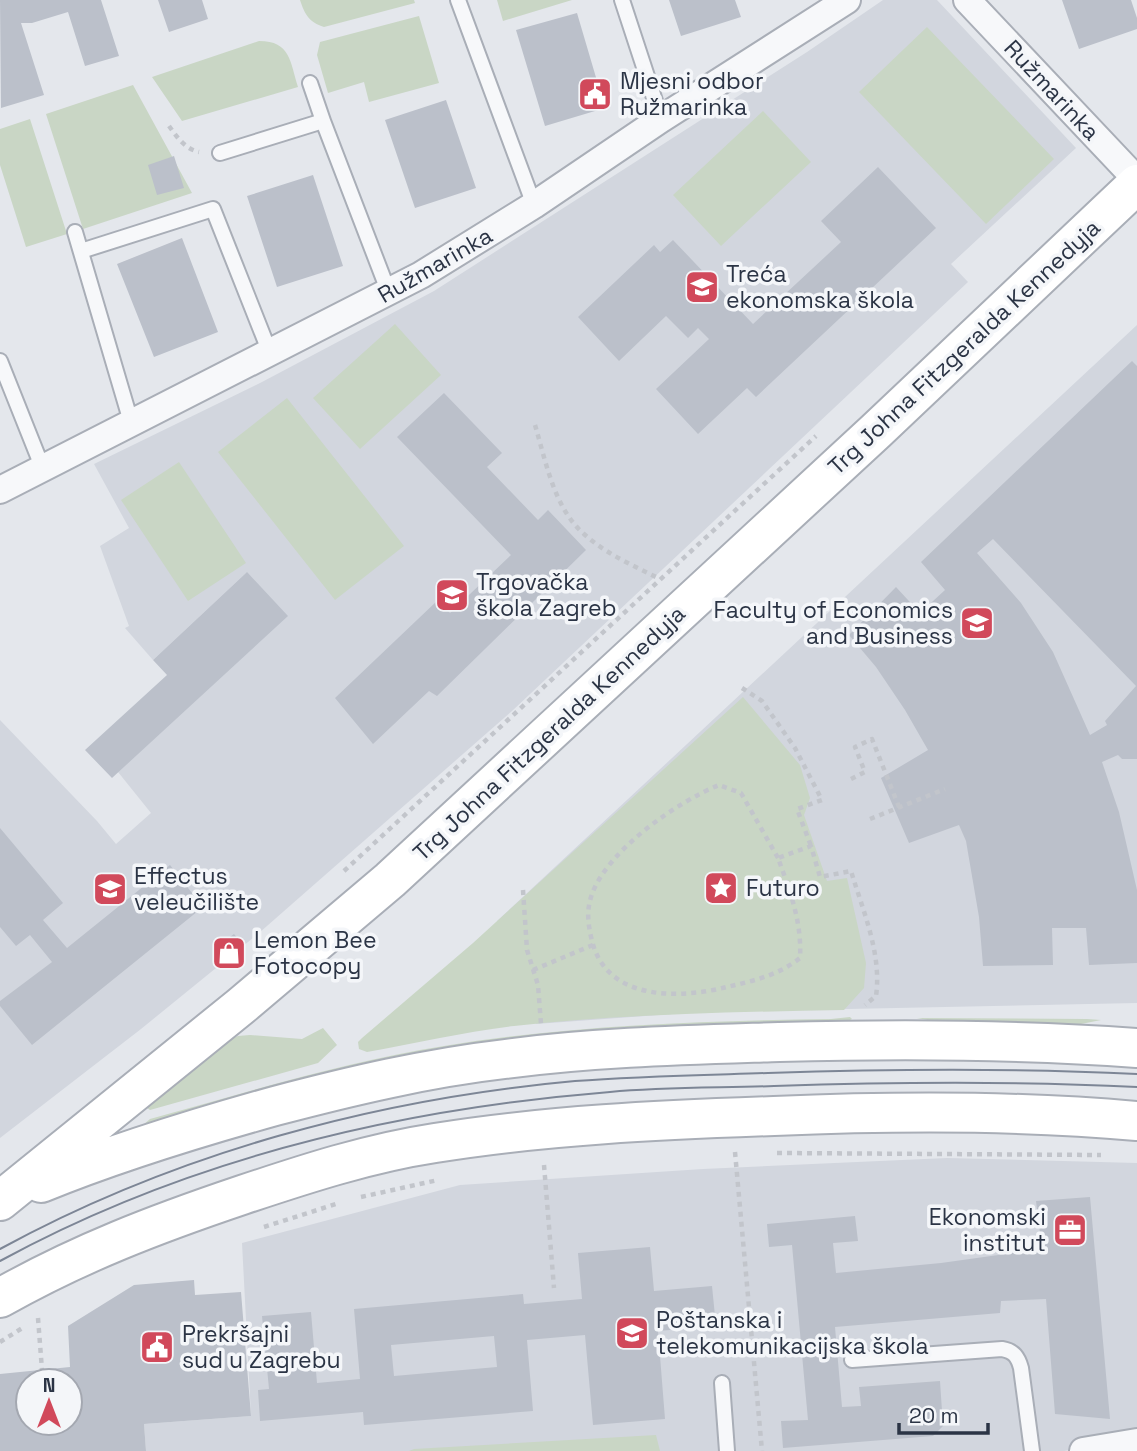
<svg xmlns="http://www.w3.org/2000/svg" width="1137" height="1451" font-family="'Space Grotesk',sans-serif">
	<style>
		.built { fill: #d2d6de }
		.green { fill: #c9d6c5 }
		.building { fill: #bbc0ca; fill-rule: evenodd }
		.lines { fill: none; stroke-linecap: round; stroke-linejoin: round }
		.lane-casing { stroke: #a9aeb7; stroke-width: 18 }
		.street-casing { stroke: #a9aeb7; stroke-width: 30 }
		.secondary-casing { stroke: #a9aeb7; stroke-width: 42 }
		.path { stroke: #c2c5cb; stroke-width: 4.5; stroke-dasharray: 5 5; stroke-linecap: butt }
		.lane { stroke: #f7f8fa; stroke-width: 14 }
		.street { stroke: #f7f8fa; stroke-width: 26 }
		.secondary { stroke: #fff; stroke-width: 38 }
		.tram { stroke: #7d8696; stroke-width: 2 }
		.labels { text-anchor: middle; dominant-baseline: central; stroke-width: 7; stroke-linejoin: round; paint-order: stroke }
		.poi-label { font-size: 23px; fill: #2b3445; stroke: #f4f6f9; text-anchor: start }
		.street-label { font-size: 23px; fill: #2b3445; stroke: #f4f6f9 }
	</style>
	<rect width="100%" height="100%" fill="#e4e7ec"/>
	<path class="built" d="M883 0H937L1076 148 951 264 968 282 512 711 259 933 141 1029 0 1138V720L97 821 116 844 151 813 118 772 247 572 153 660 125 628 129 626 100 546 129 528 94 464 262 382 434 291 807 52Z
		M1137 325V1003L700 1012 536 1024 497 921Z
		M947 1158 1137 1163V1438L1064 1451H146L144 1424 251 1416 242 1243 460 1185 703 1169Z"/>
	<path class="green" d="M300 0H414L415 3 324 27C309 22 305 15 300 0Z
		M497 0H572L503 21Z
		M419 16 439 83 369 102 364 82 328 93 317 55 320 42Z
		M927 27 1054 159 986 224 859 92Z
		M259 41C291 41 290 62 298 87L182 121 152 77Z
		M133 85 192 193 83 229 46 114Z
		M763 111 811 162 721 246 673 195Z
		M30 119 67 234 26 247 0 165V129Z
		M395 324 441 375 360 449 313 398Z
		M287 398 404 546 335 600 218 452Z
		M179 462 246 563 188 601 121 500Z
		M743 697 800 765 810 798 804 815 827 881 847 878 866 963 864 988 844 1010C734 1012 624 1014 514 1026 465 1032 416 1043 367 1052L359 1049 358 1042 362 1038 473 943Z
		M850 1017 852 1019 844 1023 143 1128V1125L150 1119C247 1092 344 1062 444 1046 572 1025 701 1021 831 1019Z
		M917 1018 1087 1019 1101 1020 1081 1024 933 1021Z
		M323 1028 337 1045 318 1063 150 1110 146 1107 226 1041 238 1036 250 1035 302 1039Z
		M656 1435 660 1451H409L414 1449Z"/>
	<path class="building" d="M0 0H101L119 56 85 66 68 12 32 23H21L44 95 1 108Z
		M158 0H202L208 19 169 32Z
		M669 0H735L741 17 681 36Z
		M1062 0H1131L1137 18V29L1079 49Z
		M577 13 605 108 545 126 516 30Z
		M446 100 476 188 415 208 385 120Z
		M174 156 184 188 157 195 148 165Z
		M878 167 936 228 756 397 747 388 698 434 656 389 709 339 698 328 688 338 666 316 619 361 578 317 654 245 660 252 673 240 753 324 841 242 821 221Z
		M313 175 343 266 277 287 247 196Z
		M182 238 218 332 154 357 117 264Z
		M1132 361 1137 366V759H1122L1118 755 1102 762 1119 812 1137 890V963L1089 965 1086 928H1052L1053 965 983 966 979 917 966 841 959 825 909 843 881 778 928 750 905 710 876 667 849 635 896 587 920 613 945 590 921 562ZM993 539 1136 686 1105 721 1107 725 1090 735 1053 652 1021 603 977 553Z
		M444 393 502 453 487 467 538 520 548 510 586 550 437 696 429 691 373 744 335 698 438 600 450 613 511 555 397 437Z
		M247 572 288 616 112 778 85 750 167 675 153 660Z
		M0 828 63 903 43 920 67 948 170 865 203 907 32 1045 0 1006V1001L52 962 30 935 16 946 0 927Z
		M234 934 244 946 228 959 218 946Z
		M1090 1197 1110 1419 1055 1414 1046 1299 1001 1301 1000 1313 835 1327 842 1407 861 1406 859 1387 940 1381 943 1426 933 1436 783 1448 781 1421 808 1420 792 1245 769 1247 767 1224 855 1216 858 1241 833 1243 836 1273 941 1263 1042 1249 1036 1201Z
		M650 1247 654 1291 712 1286 716 1326 658 1331 665 1419 593 1425 585 1335 527 1340 533 1411 364 1425 363 1412 260 1421 258 1390 269 1389 262 1316 311 1312 317 1383 360 1379 354 1309 523 1294 524 1304 582 1299 578 1253ZM494 1336 497 1367 394 1376 391 1345Z
		M194 1280 195 1295 241 1292 251 1416 144 1424 146 1451H0V1374L70 1367 68 1326 134 1285ZM28 1381H70V1423H28Z"/>
	<g class="lines">
		<g class="lane-casing">
			<path id="lane" d="M458 0 534 205
				M622 0 661 119
				M310 83 323 121
				M220 153 323 121 389 293
				M75 232 131 422
				M81 251 213 209 270 353
				M0 361 43 469
				M852 1360 1002 1349C1014 1351 1018 1357 1021 1368L1032 1451
				M722 1383 727 1451"/>
		</g>
		<g class="street-casing">
			<path id="street" d="M967 0 1137 180
				M0 490 421 275 534 205 661 119 847 0
				M1083 1451 1137 1442"/>
		</g>
		<g class="secondary-casing">
			<path id="secondary" d="M41 1183C117 1152 196 1128 275 1106 351 1086 427 1068 505 1059 596 1047 688 1045 779 1042 899 1039 1017 1039 1137 1048
				M0 1201 241 1006 390 880 876 431 1137 184
				M0 1298C80 1253 156 1224 242 1195 305 1174 369 1153 435 1143 547 1125 660 1120 774 1116 895 1111 1016 1110 1137 1121"/>
		</g>
		<path class="path" d="M169 126C177 137 185 149 199 152
			M535 425C546 462 554 508 584 534 606 554 634 566 660 579
			M742 688 762 701 795 748 822 800 797 809 811 846
			M851 779 865 772 855 747 872 739 899 807
			M870 819 945 789
			M778 858 741 793 719 785C677 802 608 850 592 894 586 911 588 924 592 941 607 1001 678 999 727 987 753 981 779 975 800 958 802 922 790 891 778 858L811 846 820 877 851 871C863 911 882 954 876 996L865 1005
			M344 871 816 436
			M523 890 527 950 538 985 541 1024
			M533 970 593 945
			M735 1152 762 1451
			M777 1153 1101 1155
			M544 1165 554 1288
			M361 1197 438 1180
			M264 1227 336 1204
			M38 1318 42 1370
			M0 1342 24 1327"/>
		<use href="#lane" class="lane"/>
		<use href="#street" class="street"/>
		<use href="#secondary" class="secondary"/>
		<path class="tram" d="M0 1249C176 1153 376 1099 575 1081 639 1076 704 1075 768 1073 891 1069 1014 1068 1137 1074
			M0 1261C187 1159 399 1109 610 1092 665 1087 720 1088 774 1086 895 1082 1016 1081 1137 1087"/>
	</g>
	<defs>
		<g id="civic-square" transform="scale(1.75)"><rect x="-9" y="-9" width="18" height="18" rx="4" fill="#d1495b" stroke="#f4f6f9"/><path d="M-.6-6.5H3V-4.5H.6V-3L4-1V1h2V6H-6V1h2V-1L-.6-3ZM-1.2 2.5V6h2.4V2.5Z" fill="#fff"/></g>
		<g id="school-square" transform="scale(1.75)"><rect x="-9" y="-9" width="18" height="18" rx="4" fill="#d1495b" stroke="#f4f6f9"/><path d="M0-5L7-2L0 1L-7-2ZM-4 1L0 2.5L4 1V4Q0 6-4 4Z" fill="#fff"/></g>
		<g id="university-square" transform="scale(1.75)"><rect x="-9" y="-9" width="18" height="18" rx="4" fill="#d1495b" stroke="#f4f6f9"/><path d="M0-5L7-2L0 1L-7-2ZM-4 1L0 2.5L4 1V4Q0 6-4 4Z" fill="#fff"/></g>
		<g id="sight-square" transform="scale(1.75)"><rect x="-9" y="-9" width="18" height="18" rx="4" fill="#d1495b" stroke="#f4f6f9"/><path d="M0-6L1.8-2.2L6-1.7L2.9 1.2L3.7 5.4L0 3.3L-3.7 5.4L-2.9 1.2L-6-1.7L-1.8-2.2Z" fill="#fff"/></g>
		<g id="shop-square" transform="scale(1.75)"><rect x="-9" y="-9" width="18" height="18" rx="4" fill="#d1495b" stroke="#f4f6f9"/><path d="M-5-2.5h2.3a2.7 3.5 0 0 1 5.4 0H5L5.5 6h-11ZM-1.5-2.5h3a1.5 2.3 0 0 0-3 0Z" fill="#fff"/></g>
		<g id="office-square" transform="scale(1.75)"><rect x="-9" y="-9" width="18" height="18" rx="4" fill="#d1495b" stroke="#f4f6f9"/><path d="M-6-3h4V-5.5h4V-3h4V5H-6ZM-1-4.5V-3h2v-1.5ZM-6 0V1H6V0Z" fill="#fff"/></g>
	</defs>
	<g fill-rule="evenodd">
		<use href="#civic-square" x="595" y="94"/>
		<use href="#school-square" x="702" y="287"/>
		<use href="#school-square" x="452" y="595"/>
		<use href="#university-square" x="977" y="623"/>
		<use href="#sight-square" x="721" y="888"/>
		<use href="#university-square" x="110" y="889"/>
		<use href="#shop-square" x="229" y="953"/>
		<use href="#office-square" x="1070" y="1230"/>
		<use href="#school-square" x="632" y="1333"/>
		<use href="#civic-square" x="157" y="1347"/>
	</g>
	<g class="labels">
		<g class="poi-label">
			<text x="620" y="81">Mjesni odbor<tspan x="620" dy="26">Ružmarinka</tspan></text>
			<text x="726" y="274">Treća<tspan x="726" dy="26">ekonomska škola</tspan></text>
			<text x="476" y="582">Trgovačka<tspan x="476" dy="26">škola Zagreb</tspan></text>
			<text x="953" y="610" text-anchor="end">Faculty of Economics<tspan x="953" dy="26">and Business</tspan></text>
			<text x="134" y="876">Effectus<tspan x="134" dy="26">veleučilište</tspan></text>
			<text x="746" y="888">Futuro</text>
			<text x="254" y="940">Lemon Bee<tspan x="254" dy="26">Fotocopy</tspan></text>
			<text x="1046" y="1217" text-anchor="end">Ekonomski<tspan x="1046" dy="26">institut</tspan></text>
			<text x="656" y="1320">Poštanska i<tspan x="656" dy="26">telekomunikacijska škola</tspan></text>
			<text x="182" y="1334">Prekršajni<tspan x="182" dy="26">sud u Zagrebu</tspan></text>
		</g>
		<g class="street-label">
			<text transform="translate(1052 90) rotate(47)">Ružmarinka</text>
			<text transform="translate(435 265) rotate(-30)">Ružmarinka</text>
			<text transform="translate(964 347) rotate(-43)">Trg Johna Fitzgeralda Kennedyja</text>
			<text transform="translate(549 733) rotate(-43)">Trg Johna Fitzgeralda Kennedyja</text>
		</g>
	</g>
	<g transform="translate(49 1402)"><circle r="33" fill="#f4f6f9" stroke="#a4a8b1" stroke-width="2"/>
	<path d="M0-5L12 26L0 18L-12 26Z" fill="#d1495b"/>
	<text y="-10" font-size="19" font-weight="bold" text-anchor="middle" fill="#2b3445">N</text>
	</g>
	<path d="M899 1423v10h89v-10" fill="none" stroke="#2b3445" stroke-width="3.5"/>
	<text x="909" y="1423" font-size="21" fill="#2b3445" stroke="#f4f6f9" stroke-width="5" paint-order="stroke">20 m</text>
</svg>
